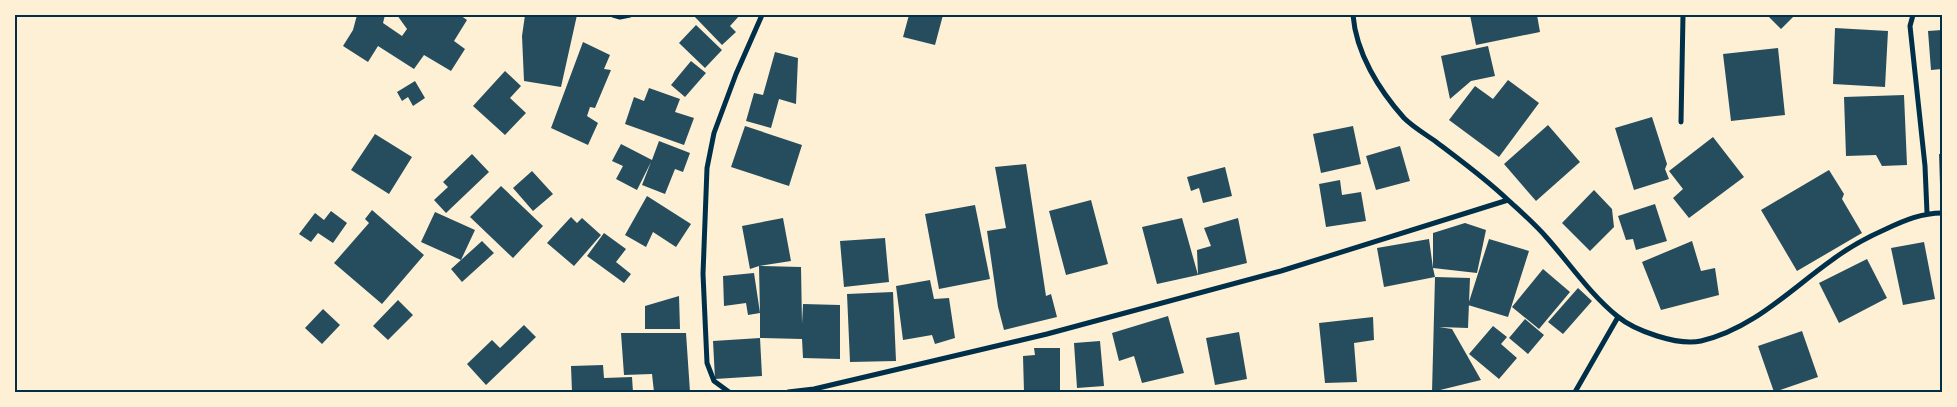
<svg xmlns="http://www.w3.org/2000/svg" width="1957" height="407" font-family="'PT Sans Narrow',sans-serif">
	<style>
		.building { fill: #264d5e }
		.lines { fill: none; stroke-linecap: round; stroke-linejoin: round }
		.minor { stroke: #003049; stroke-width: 5 }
		.neatline { fill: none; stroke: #003049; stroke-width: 2 }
	</style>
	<rect width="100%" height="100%" fill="#fdf0d5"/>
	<path class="building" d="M357 15H385L383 23 402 36 407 29 397 15H460L467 20 454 41 465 49 451 71 424 55 414 69 378 46 368 62 343 46 353 30Z
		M525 15H577L561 87 524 81 522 36Z
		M693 15H740L730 26 736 32 722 45Z
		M909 15H943L935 45 903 37Z
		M1470 15H1537L1540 32 1476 45Z
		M1767 15H1795L1781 29Z
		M696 25 722 50 705 68 679 43Z
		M1835 28 1888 31 1885 87 1833 84Z
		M1942 30V69L1931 70 1928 31Z
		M583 42 610 55 604 69 611 70 595 108 590 107 587 116 598 123 588 145 551 128Z
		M1488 46 1495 76 1471 81 1450 99 1441 56Z
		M1778 48 1785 115 1731 121 1723 54Z
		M775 52 798 58 796 104 779 99 771 128 746 121 754 93 763 95Z
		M691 61 706 73 685 97 671 85Z
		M505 71 521 86 510 98 526 113 505 135 473 106Z
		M1508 80 1539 103 1499 157 1449 120 1475 86 1493 99Z
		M415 81 425 98 413 106 408 97 402 101 397 92Z
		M649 88 680 99 675 112 694 118 684 145 625 124 634 97 644 101Z
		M1904 95 1907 165 1882 166 1876 155 1846 156 1844 97Z
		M1652 117 1667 164 1665 169 1669 179 1634 190 1615 128Z
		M1548 125 1580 162 1536 201 1504 164Z
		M745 126 802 145 789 186 731 167Z
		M1353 126 1361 164 1321 173 1313 134Z
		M375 134 412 157 389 194 351 170Z
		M1713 137 1744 177 1689 218 1673 198 1683 189 1669 171Z
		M659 141 690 153 683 172 675 169 665 194 642 185 651 162 637 190 616 179 623 166 612 161 621 144 652 160Z
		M1400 146 1410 181 1376 190 1366 156Z
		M472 154 489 172 446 213 434 200 448 187 443 182Z
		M1939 154H1942V185H1940Z
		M1026 164 1046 296 1051 294 1057 317 1004 330 998 307 987 231 1006 228 995 167Z
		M1225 167 1232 196 1203 203 1199 188 1191 191 1187 177Z
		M1829 170 1844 194 1842 199 1862 233 1797 271 1761 210Z
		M532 171 553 194 533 211 513 188Z
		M1340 180 1342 195 1361 192 1366 221 1326 227 1319 184Z
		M501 186 543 226 513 258 470 217Z
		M1594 190 1612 209 1614 227 1590 251 1562 223Z
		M647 196 691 224 676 247 653 232 646 247 625 235Z
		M1091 200 1108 264 1066 275 1049 211Z
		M1655 204 1667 241 1636 250 1633 239 1626 240 1618 216Z
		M975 205 990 279 939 289 925 214Z
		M372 210 424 255 382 304 334 263 369 223 365 219Z
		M331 211 347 223 333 243 318 233 311 242 299 234 315 213 324 220Z
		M435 212 475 230 461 260 482 241 494 253 462 282 451 269 461 260 421 242Z
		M571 217 577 223 582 218 601 235 574 266 547 243Z
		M783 218 791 261 759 266 801 267 802 324 803 304 840 305V359L803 358 802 339 760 338 762 376 715 379 713 341 760 338V313L748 315 746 303 724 306 723 276 754 273 760 313 759 266 750 269 742 226Z
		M1182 218 1198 275 1157 284 1142 227Z
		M1238 218 1247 263 1198 275 1197 250 1211 246 1204 228Z
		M1465 223 1486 230 1477 273 1433 268 1435 277 1470 278 1468 328 1439 327 1452 329 1481 380 1432 392 1435 277 1384 287 1377 248 1429 239 1433 268V233Z
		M604 233 626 249 616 262 631 274 624 283 587 256Z
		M885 238 889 282 844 287 840 241Z
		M1489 239 1529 251 1508 317 1468 305Z
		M1692 241 1701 271 1715 268 1719 295 1661 310 1642 262Z
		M1924 242 1935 299 1903 305 1891 248Z
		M1867 259 1887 298 1839 323 1819 283Z
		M1543 269 1570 292 1539 329 1512 307Z
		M930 280 934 299 949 298 955 338 935 344 932 335 903 340 896 286Z
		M1578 288 1592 301 1563 334 1548 322Z
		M893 292 896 361 850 362 847 294Z
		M679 296 680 329H645V306Z
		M398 300 413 315 388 340 373 326Z
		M323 309 340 325 322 344 305 328Z
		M1168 316 1184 373 1142 383 1134 356 1119 361 1112 333Z
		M1373 317 1374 340 1354 343 1357 382 1325 383 1319 323Z
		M1525 319 1544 335 1528 354 1509 338Z
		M524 325 536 337 486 385 467 364 492 340 500 348Z
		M1493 326 1507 337 1501 344 1517 358 1499 379 1469 354Z
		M1802 331 1818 377 1774 392 1758 346Z
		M1239 332 1247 379 1215 385 1206 338Z
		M621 333H686L690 392H654L652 374 624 375Z
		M1100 341 1104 386 1077 388 1074 343Z
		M1034 348H1060V392H1024L1023 356 1035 355Z
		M603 365 604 378 632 377 633 392H572L571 366Z"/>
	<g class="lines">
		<path class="minor" d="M613 15 620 17 630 15
			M1353 15C1356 53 1379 90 1404 118 1413 127 1425 134 1435 141 1460 160 1485 178 1508 200 1521 212 1535 224 1547 238 1570 264 1590 294 1617 316 1635 331 1678 346 1701 341 1753 329 1791 289 1832 260 1849 247 1868 237 1886 229 1905 220 1922 213 1942 213
			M1913 15 1910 26 1925 166 1927 213
			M1681 122 1683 15
			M729 392 714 381 707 363 703 274 707 168 714 133 736 74 762 15
			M788 392 814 389 1047 334 1281 271 1508 200
			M1575 392 1618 317"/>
	</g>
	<rect width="1957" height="407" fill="none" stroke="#fdf0d5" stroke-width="32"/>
	<rect x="16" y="16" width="1925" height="375" class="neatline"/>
</svg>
